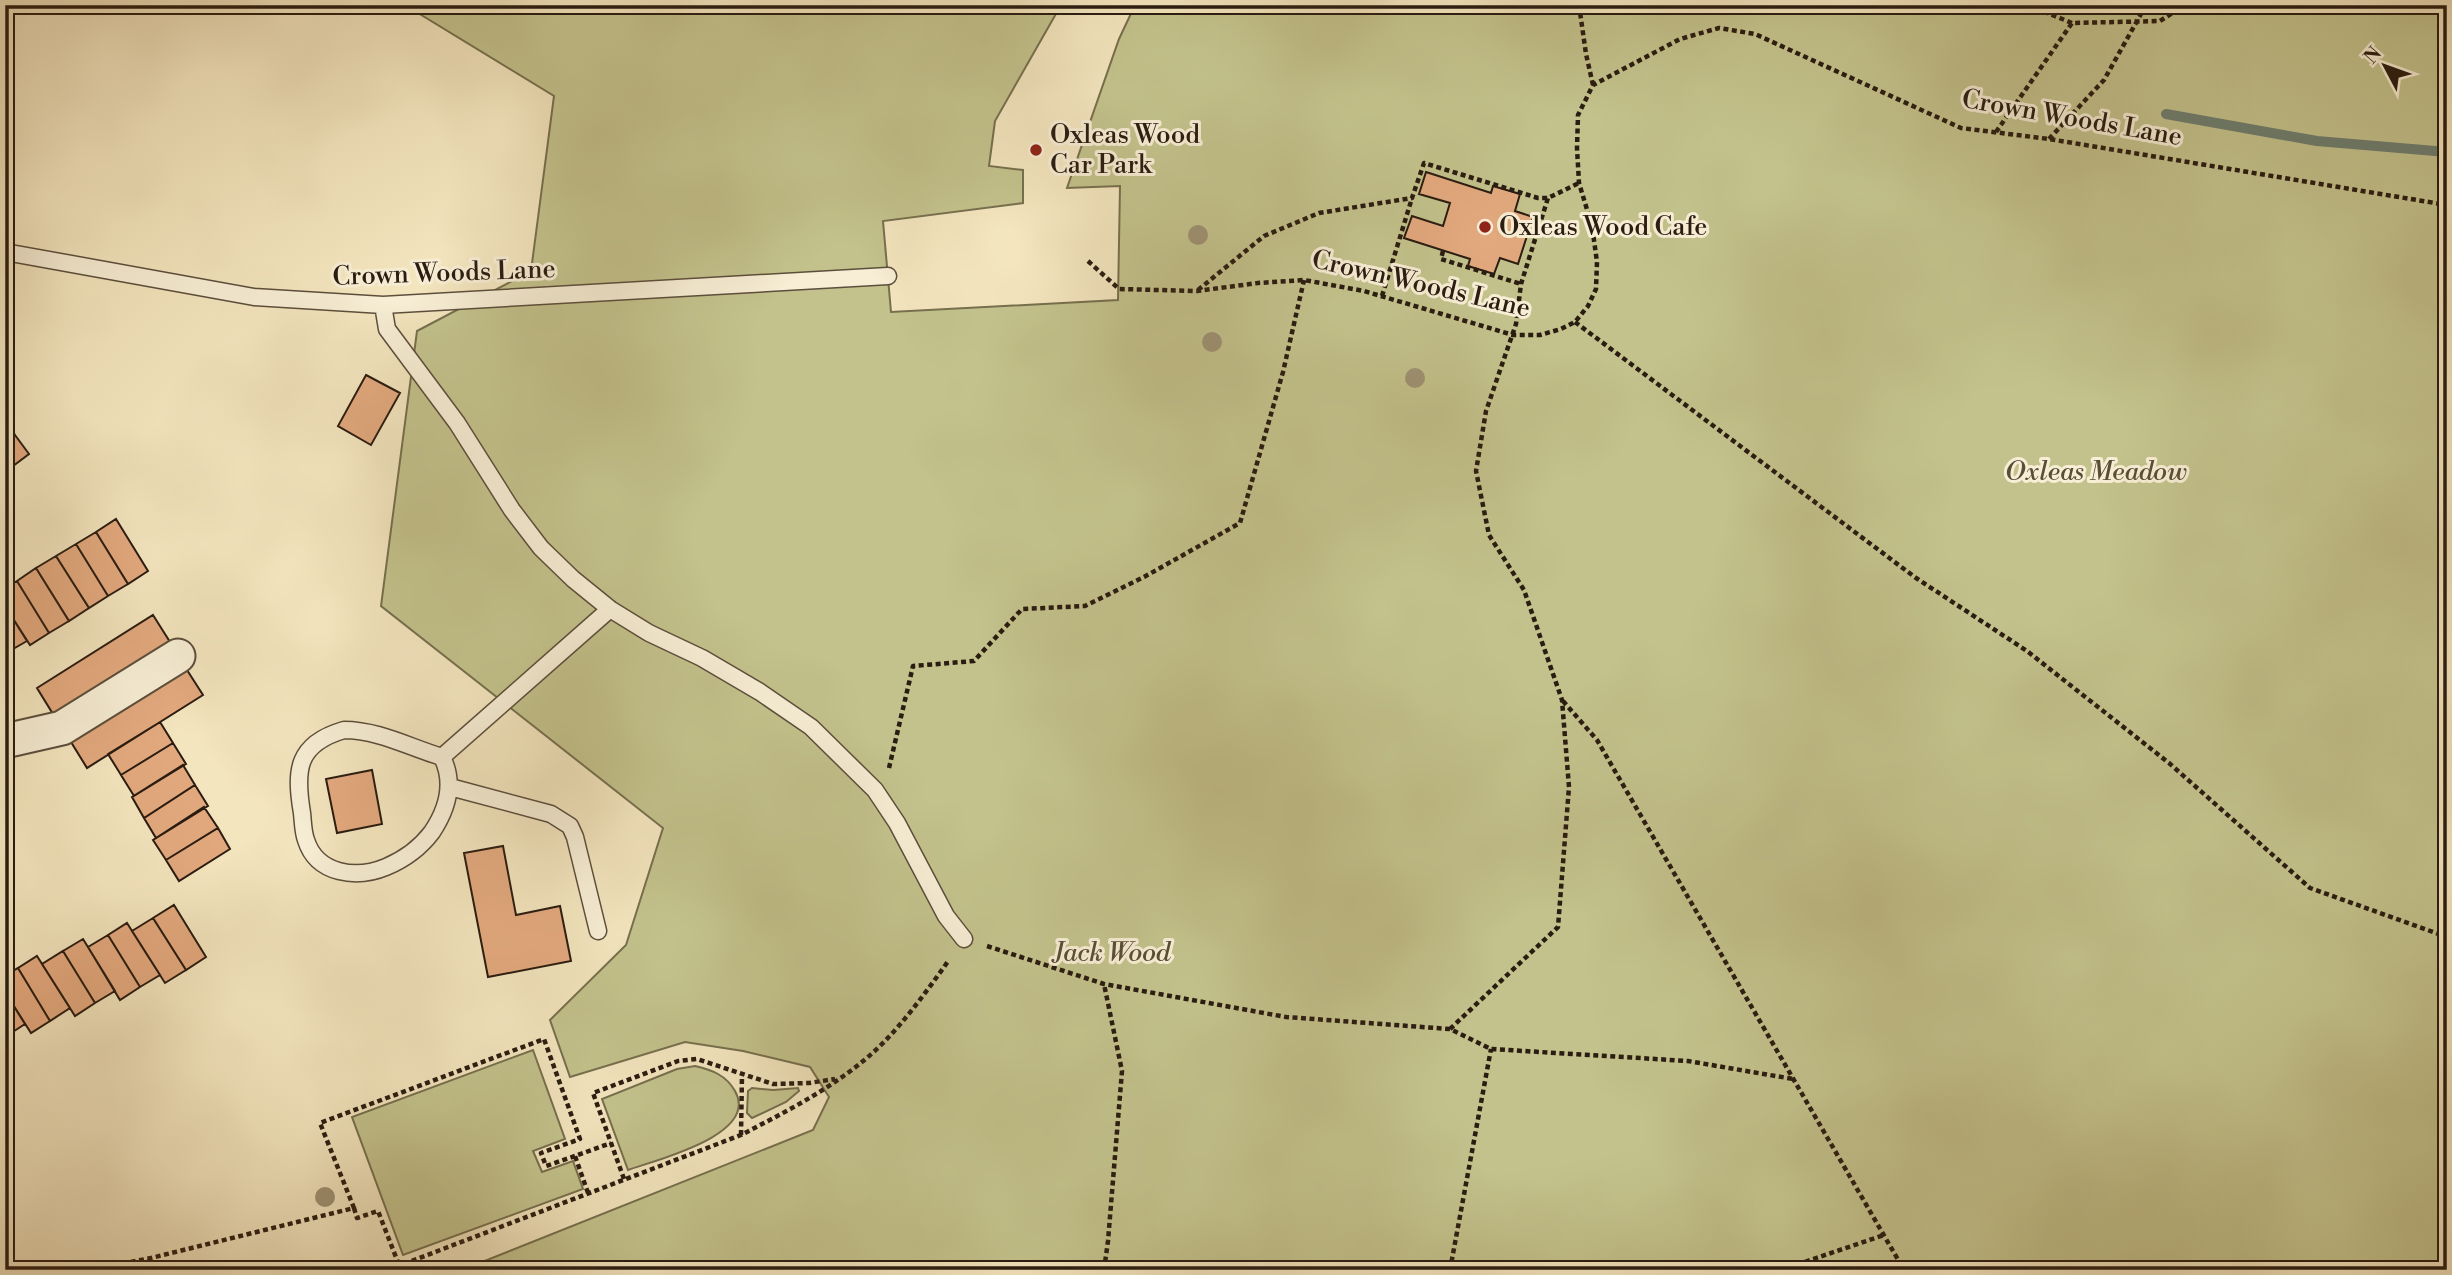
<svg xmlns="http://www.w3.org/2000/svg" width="2452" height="1275" font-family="'Libre Bodoni',serif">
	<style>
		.green { fill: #c3c28c; stroke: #766f4e; stroke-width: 2 }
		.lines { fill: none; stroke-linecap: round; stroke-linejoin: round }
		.stream { stroke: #6e7e6f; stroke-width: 10 }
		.building { fill: #e3a97e; stroke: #2a1c11; stroke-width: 2 }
		.lane-casing { stroke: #5c4e3c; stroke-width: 19 }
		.street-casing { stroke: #5c4e3c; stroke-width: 37 }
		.path { stroke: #2a1c11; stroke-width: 4.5; stroke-dasharray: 5 3.5; stroke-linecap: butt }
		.lane { stroke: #f7eed5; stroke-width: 16 }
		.street { stroke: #f7eed5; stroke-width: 33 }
		.tree { fill: #9e9273 }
		.poi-dot { fill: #8f2418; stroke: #f7eed5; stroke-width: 2.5 }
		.labels { text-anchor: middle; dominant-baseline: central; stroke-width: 6; stroke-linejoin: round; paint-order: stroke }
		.street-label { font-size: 26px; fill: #2a1c11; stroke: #f7eed5 }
		.poi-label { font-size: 26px; fill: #2a1c11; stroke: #f7eed5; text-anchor: start }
		.park-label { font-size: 26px; font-style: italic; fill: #584e36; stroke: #f7eed5 }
	</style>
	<rect width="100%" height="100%" fill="#f3e5be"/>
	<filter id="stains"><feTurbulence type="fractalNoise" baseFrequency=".00286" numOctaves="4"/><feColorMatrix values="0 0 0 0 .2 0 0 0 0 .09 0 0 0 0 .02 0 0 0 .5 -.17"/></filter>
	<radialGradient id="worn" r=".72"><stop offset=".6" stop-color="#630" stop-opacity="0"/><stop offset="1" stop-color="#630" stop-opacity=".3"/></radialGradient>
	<path class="green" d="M405 5H1061L995 121 989 166 1023 170V203L883 221 891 312 1118 300 1120 186 1067 188 1119 39 1135 5H2447V1270H462L813 1130 829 1097 810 1067 743 1051 685 1042 570 1077 550 1020 626 945 663 828 381 606 417 331 531 271 554 96Z
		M533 1050 565 1139 533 1151 542 1172 573 1161 583 1189 403 1255 352 1117Z
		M695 1066C712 1070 726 1075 735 1091 760 1135 655 1160 628 1170L602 1099 677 1069Z
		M752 1088 773 1090 798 1088 799 1091 786 1102 752 1118 747 1113 748 1091Z"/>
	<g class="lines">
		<path class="stream" d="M2166 114 2317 141 2447 152"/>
	</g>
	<path class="building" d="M1426 172 1491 193 1493 186 1520 194 1515 211 1533 217 1518 264 1500 258 1494 274 1468 266 1470 259 1404 238 1412 216 1443 226 1450 203 1419 194Z
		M366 375 400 393 371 445 338 426Z
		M5 421 15 435 5 442Z
		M15 435 29 454 5 472V442Z
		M116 519 148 571 128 584 96 532Z
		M96 532 128 584 108 596 76 544Z
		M76 544 108 596 89 608 56 556Z
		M56 556 89 608 69 621 36 568Z
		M36 568 69 621 49 633 17 581Z
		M17 581 49 633 30 645 5 606V588Z
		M5 606 27 641 6 653 5 652Z
		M153 615 170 642 53 714 37 688Z
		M187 670 203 695 87 768 71 742Z
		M160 722 173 743 121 775 108 754Z
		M173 743 186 764 134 796 121 775Z
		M183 765 195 785 144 818 132 797Z
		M372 770 382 824 337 833 326 779Z
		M195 785 208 806 156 838 144 818Z
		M204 807 218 828 166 860 153 840Z
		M218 828 230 849 179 881 166 860Z
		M503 846 516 915 560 906 571 961 488 977 464 853Z
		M174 905 206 957 186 970 153 918Z
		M153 918 186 970 165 983 132 931Z
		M127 923 160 975 140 987 108 935Z
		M108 935 140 987 120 1000 88 947Z
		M83 939 115 991 95 1003 63 951Z
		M63 951 95 1003 75 1016 42 964Z
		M37 956 70 1008 50 1021 18 968Z
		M18 968 50 1021 31 1033 5 992V976Z
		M5 992 25 1024 5 1037Z"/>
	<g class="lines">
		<g class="lane-casing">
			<path id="lane" d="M5 252 254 297 383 305 888 276
				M383 305 387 329 457 423 512 510 541 548 573 579 610 609 649 633 702 658 760 692 811 727 875 790 897 823 946 916 964 939
				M344 730C378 730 409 747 442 757 455 783 448 808 432 832 420 848 405 859 386 867 357 879 317 875 306 840 303 832 303 822 302 813 295 771 296 744 344 730Z
				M442 757 610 609
				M450 787 551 814 570 826 575 837 598 931"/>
		</g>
		<g class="street-casing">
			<path id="street" d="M5 741 62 728 178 656"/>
		</g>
		<path class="path" d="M1579 5 1586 54 1593 85
			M2028 5 2072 23
			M1996 132 2072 23 2160 21 2185 5
			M2049 139 2104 80 2146 5
			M1443 251 1441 259 1521 284
			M1088 261 1119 289 1197 291 1258 283 1304 280 1364 291 1513 335H1540L1561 329 1575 322 1588 306 1596 289 1597 262 1592 226 1579 183 1577 148 1578 115 1593 85 1680 39 1719 28 1755 34 1961 128 2049 139 2447 205
			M1198 290 1264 236 1319 213 1412 198 1424 163 1538 198H1548L1579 183
			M1382 296 1412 198
			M1575 322 1916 578 2027 651 2169 763 2310 888 2447 937
			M1563 701 1597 740 1904 1270
			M889 768 913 666 974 661 1022 609 1085 606 1144 577 1240 523 1283 372 1304 280
			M987 946 1104 984 1286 1017 1450 1029 1491 1049 1688 1061 1793 1079
			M1450 1029 1558 927 1569 787 1562 700 1524 590 1489 535 1476 471 1486 411 1516 324 1521 284 1548 198
			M741 1135 742 1075
			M624 1179 593 1093 678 1061 697 1059 773 1084 809 1083 835 1079
			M588 1193 575 1156 611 1143
			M354 1208 357 1218 378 1211 399 1265
			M89 1270 151 1258 354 1208 320 1123 544 1039 580 1139 541 1153 546 1166 575 1156
			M143 1270 150 1259
			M388 1270 741 1135C791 1109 845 1082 885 1041 909 1016 929 988 949 960
			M1104 1270 1108 1241 1122 1071 1104 984
			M1450 1270 1491 1049
			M1781 1270 1884 1235"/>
		<use href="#lane" class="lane"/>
		<use href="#street" class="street"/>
	</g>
	<g class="tree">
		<circle cx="1198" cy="235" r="10"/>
		<circle cx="1212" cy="342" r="10"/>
		<circle cx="1415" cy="378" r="10"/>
		<circle cx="325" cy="1197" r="10"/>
	</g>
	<g class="poi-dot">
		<circle cx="1036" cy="150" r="7"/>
		<circle cx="1485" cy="227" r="7"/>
	</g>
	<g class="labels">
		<g class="street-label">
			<text transform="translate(2072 118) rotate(10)">Crown Woods Lane</text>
			<text transform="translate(444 273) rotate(-2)">Crown Woods Lane</text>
			<text transform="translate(1421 284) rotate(13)">Crown Woods Lane</text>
		</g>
		<g class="poi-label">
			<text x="1050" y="135">Oxleas Wood<tspan x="1050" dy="30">Car Park</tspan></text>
			<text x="1499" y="227">Oxleas Wood Cafe</text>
		</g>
		<g class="park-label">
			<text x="2096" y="472">Oxleas Meadow</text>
			<text x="1112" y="953">Jack Wood</text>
		</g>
	</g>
	<rect width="2452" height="1275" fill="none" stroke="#f3e5be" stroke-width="28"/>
	<rect x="7" y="7" width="2438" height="1261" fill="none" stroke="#2a1c11" stroke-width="3.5"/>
	<rect x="14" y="14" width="2424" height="1247" fill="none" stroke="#2a1c11" stroke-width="2"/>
	<g transform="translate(2385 66) rotate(311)" stroke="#f7eed5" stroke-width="5" paint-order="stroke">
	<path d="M0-5L12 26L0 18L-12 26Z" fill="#2a1c11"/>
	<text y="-10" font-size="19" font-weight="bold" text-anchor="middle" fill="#2a1c11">N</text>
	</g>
	<rect width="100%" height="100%" filter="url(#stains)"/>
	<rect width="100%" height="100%" fill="url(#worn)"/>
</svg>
